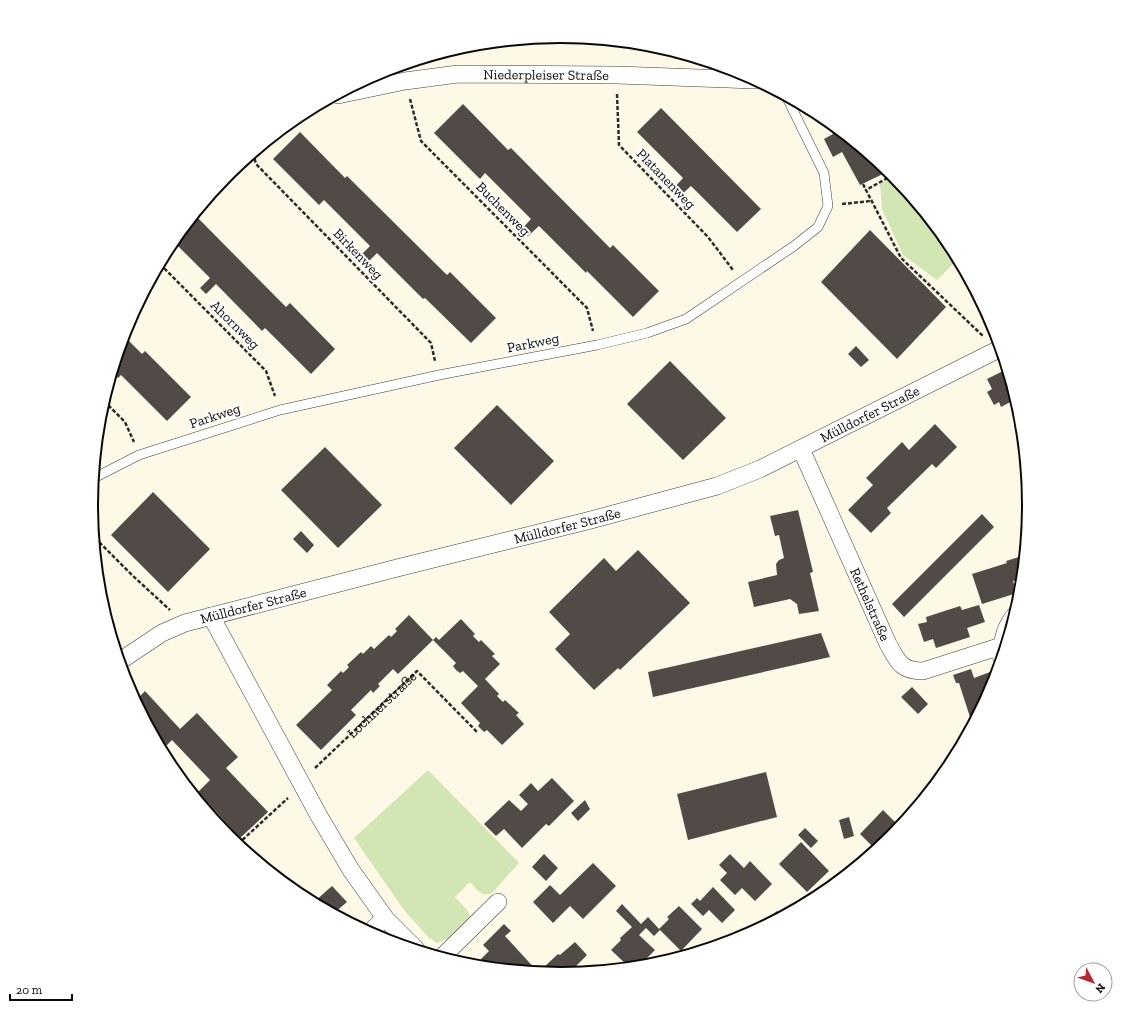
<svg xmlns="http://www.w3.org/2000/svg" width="1121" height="1010" font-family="'Zilla Slab',serif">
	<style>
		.green { fill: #d1e6b3 }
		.building { fill: #524a47 }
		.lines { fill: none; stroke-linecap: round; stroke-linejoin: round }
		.lane-casing { stroke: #3d3d3d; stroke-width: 10 }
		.street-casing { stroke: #3d3d3d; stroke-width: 18 }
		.path { stroke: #2c2c2c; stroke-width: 2.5; stroke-dasharray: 4 2; stroke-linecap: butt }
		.lane { stroke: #fff; stroke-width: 9 }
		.street { stroke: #fff; stroke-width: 17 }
		.labels { text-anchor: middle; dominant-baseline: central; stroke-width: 4; stroke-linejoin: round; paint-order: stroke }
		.street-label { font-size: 14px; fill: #0a0a0a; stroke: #fff }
		.rim { fill: none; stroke: #0a0a0a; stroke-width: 2 }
	</style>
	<rect width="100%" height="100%" fill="#fef8e7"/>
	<path class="green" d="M895 177 951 245 958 259 937 280 903 255 882 209 880 184Z
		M428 770 519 863 492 893C481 898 477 889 470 882L455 897 467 910 471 917 466 926 450 942 447 939 437 943 429 938 404 910 354 838Z"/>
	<path class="building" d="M463 104 508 150 511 148 610 248 613 245 659 291 633 317 587 271 586 273 539 226 528 236 521 230 531 219 485 173 480 179 434 133Z
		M661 108 761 209 737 232 691 186 680 196 673 189 683 178 637 132Z
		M825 118 889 171 860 185 842 152 833 157 824 139 833 134Z
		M300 132 345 178 347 176 447 275 450 272 496 318 471 343 425 298 423 299 377 253 367 263 360 256 370 246 324 200 319 205 273 159Z
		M195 215 286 307 290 303 335 349 311 374 265 328 262 331 216 284 206 294 200 288 210 278 173 241Z
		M870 230 946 307 897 359 821 282Z
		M124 336 142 354 145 351 191 397 167 421 121 375 118 378 113 373Z
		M856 346 869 360 861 367 848 354Z
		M670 361 726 418 683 460 627 404Z
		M1007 369 1016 399 1001 407 999 402 994 405 987 392 992 389 987 379Z
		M497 405 554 461 511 505 454 448Z
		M935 424 957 447 936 468 932 464 887 508 891 513 871 533 848 510 873 485 866 478 902 442 909 450Z
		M325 447 382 505 338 548 281 490Z
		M153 492 210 549 168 592 111 535Z
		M798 510 813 572 810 573 819 611 799 614 797 604 790 599 754 607 748 582 777 575 776 564 779 560 784 558 779 535 775 536 770 516Z
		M982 514 994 527 904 617 892 604Z
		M301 531 314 545 307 553 293 539Z
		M638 550 690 603 620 670 618 668 594 690 555 649 570 634 549 612 604 558 616 571Z
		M1025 555 1022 579 1013 581 1017 593 982 604 972 574 1007 563 1006 561Z
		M979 605 985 622 967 628 970 637 936 648 933 639 924 642 918 624 927 622 926 617 960 606 962 610Z
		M409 615 433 640 436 637 439 640 461 619 475 634 473 636 479 642 481 640 495 654 492 656 500 664 485 679 499 694 497 696 503 702 505 700 519 713 516 715 524 724 502 745 487 730 484 732 478 726 480 723 461 703 478 686 463 671 460 673 456 670 453 666 456 663 433 640 398 674 393 669 378 684 380 686 373 693 371 690 351 710 356 715 321 750 296 725 332 690 327 685 341 671 343 673 349 667 347 665 361 652 363 654 371 646 374 649 389 635 391 637 397 631 395 629Z
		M821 633 830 657 653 697 648 672Z
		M971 669 974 678 990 672 994 685 978 715 970 717 959 683H956L953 675Z
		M912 687 928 704 918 714 901 697Z
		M145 691 180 729 197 713 238 757 226 768 268 812 240 838 198 792 210 780 172 740 162 750 136 700Z
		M766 772 777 817 688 840 677 794Z
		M552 778 574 801 549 826 546 824 522 848 504 829 496 836 484 824 509 800 521 811 528 804 519 795 531 783 538 791Z
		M585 800 590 809 578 821 571 813Z
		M883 810 900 827 892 837 876 850 860 834Z
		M849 817 854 836 844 839 839 820Z
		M805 828 818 841 811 848 798 835Z
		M801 842 829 871 807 892 779 864Z
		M544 854 558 868 546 881 532 867Z
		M730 854 744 868 750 861 772 884 755 901 742 888 735 895 720 880 727 873 719 865Z
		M593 863 616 886 583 919 570 906 553 923 533 902 550 885 560 895Z
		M332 886 347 902 334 913 314 902Z
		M713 887 735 910 722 923 709 910 703 916 691 904 697 898 700 901Z
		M622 904 641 924 648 917 660 930 654 936 646 928 639 935 655 950 644 961 648 965 629 967 611 950 621 940 620 938 632 927 616 911Z
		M679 906 702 929 681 951 659 929 669 919 667 917Z
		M777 911 782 916 766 924 764 923Z
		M504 924 511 931 505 936 538 972 489 967 481 959 489 951 483 945Z
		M575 942 587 955 573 969 576 972 560 974 551 973 544 967 558 954 560 955Z"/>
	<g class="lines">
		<g class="lane-casing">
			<path id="lane" d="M94 478 139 455 280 410 439 375 597 345 647 333 686 319 794 246 818 227 828 206 824 173 786 96
				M998 647C1000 630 1005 619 1018 606"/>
		</g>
		<g class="street-casing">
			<g id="street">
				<path id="s2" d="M338 95 405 81 458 74 617 75 755 80"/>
				<path id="s3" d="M801 449 888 644C898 662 901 671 923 671L998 647 1002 658"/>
				<path d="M211 616 319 816 351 870 385 918 416 949"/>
				<path id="s4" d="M120 661 162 633 185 623 401 567 587 521 717 486 760 469 1001 348"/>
				<path d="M370 932 385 918"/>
				<path d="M442 957 498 902"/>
			</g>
		</g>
		<g class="path">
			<path d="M617 94 619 145 708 237 733 270"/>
			<path d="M410 99 421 141 587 308 593 331"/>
			<path d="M253 153 256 164 431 343 435 361"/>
			<path d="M893 175 866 190 901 258 983 336"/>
			<path d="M863 184 866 190"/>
			<path d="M842 204 871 201"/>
			<path d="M160 264 266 371 275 396"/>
			<path d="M104 401 125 422 134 442"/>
			<path d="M95 538 133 576 170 610"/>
			<path id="s1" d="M315 768 417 671 478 733"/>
			<path d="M238 844 288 798"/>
		</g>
		<use href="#lane" class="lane"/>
		<use href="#street" class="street"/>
	</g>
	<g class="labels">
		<g class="street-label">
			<text stroke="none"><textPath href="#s2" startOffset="210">Niederpleiser Straße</textPath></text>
			<text transform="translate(666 179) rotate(46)">Platanenweg</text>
			<text transform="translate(503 209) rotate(45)">Buchenweg</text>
			<text transform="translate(358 254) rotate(46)">Birkenweg</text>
			<text transform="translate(235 325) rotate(45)">Ahornweg</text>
			<text transform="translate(533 343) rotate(-11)">Parkweg</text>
			<text stroke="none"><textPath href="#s4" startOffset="794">Mülldorfer Straße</textPath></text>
			<text transform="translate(215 416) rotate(-18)">Parkweg</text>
			<text stroke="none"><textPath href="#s4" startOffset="470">Mülldorfer Straße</textPath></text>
			<text stroke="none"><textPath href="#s3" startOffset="170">Rethelstraße</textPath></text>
			<text stroke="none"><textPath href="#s4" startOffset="146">Mülldorfer Straße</textPath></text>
			<text stroke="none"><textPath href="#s1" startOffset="92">Lochnerstraße</textPath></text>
		</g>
	</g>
	<path d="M0 0H1121V1010H0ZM98 505a462 462 0 1 1 924 0a462 462 0 1 1-924 0Z" fill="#fff" fill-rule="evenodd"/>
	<path class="rim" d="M98 505a462 462 0 1 1 924 0a462 462 0 1 1-924 0Z"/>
	<g transform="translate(1093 982) rotate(131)"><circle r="19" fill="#ffffff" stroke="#9d9d9d"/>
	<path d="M0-3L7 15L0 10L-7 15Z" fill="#b32838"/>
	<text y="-6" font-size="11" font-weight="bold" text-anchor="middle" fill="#0a0a0a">N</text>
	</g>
	<path d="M10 994v6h62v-6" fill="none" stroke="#0a0a0a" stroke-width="2"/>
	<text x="16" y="994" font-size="12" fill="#0a0a0a" stroke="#ffffff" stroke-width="3" paint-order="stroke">20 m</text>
</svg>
